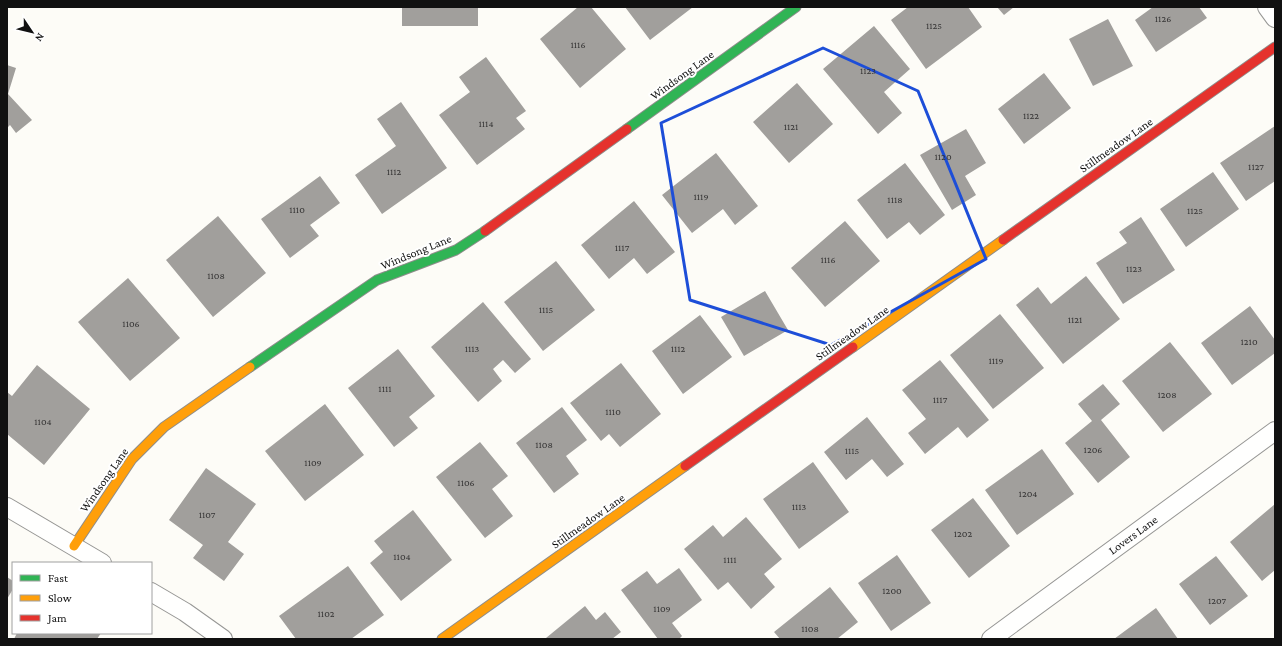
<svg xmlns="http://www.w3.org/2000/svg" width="1282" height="646" font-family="'Crimson Pro',serif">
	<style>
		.building { fill: #a19f9c }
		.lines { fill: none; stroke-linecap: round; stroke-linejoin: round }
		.street-casing { stroke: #979795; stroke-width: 20 }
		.fast-casing { stroke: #8e8d8b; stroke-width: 11 }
		.slow-casing { stroke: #8e8d8b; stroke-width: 11 }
		.jam-casing { stroke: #8e8d8b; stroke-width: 11 }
		.street { stroke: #fffffe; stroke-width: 18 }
		.fast { stroke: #30b455; stroke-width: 9 }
		.slow { stroke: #ff9f0a; stroke-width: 9 }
		.jam { stroke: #e5322d; stroke-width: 9 }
		.marked { fill: none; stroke: #1d4ed8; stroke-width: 3; stroke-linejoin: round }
		.labels { text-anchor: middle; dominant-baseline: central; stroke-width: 4; stroke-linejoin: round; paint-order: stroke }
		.number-label { font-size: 10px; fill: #353434 }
		.street-label { font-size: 12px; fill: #111; stroke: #fff }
	</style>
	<rect width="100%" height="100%" fill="#fdfcf7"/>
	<path class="building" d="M402 7H478V26H402Z
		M578 7H591L626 49 580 88 540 39Z
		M625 7H693L650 40Z
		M908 7H968L982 27 926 69 891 20Z
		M997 7H1014L1004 15Z
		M1153 7H1199L1207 18 1156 52 1135 20Z
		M1108 19 1133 66 1093 86 1069 39Z
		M874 26 910 69 884 92 902 113 878 134 823 69Z
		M486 57 526 111 516 118 525 129 477 165 439 115 470 92 459 77Z
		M7 65 16 68 8 94 32 120 16 133 10 125 7 128Z
		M1044 73 1071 108 1024 144 998 109Z
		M797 83 833 124 789 163 753 122Z
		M401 102 447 168 382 214 355 175 396 146 377 119Z
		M1275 126V181L1246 201 1220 163Z
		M966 129 986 163 965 176 976 195 952 210 920 155Z
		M716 153 758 206 735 225 723 209 692 233 662 195Z
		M905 163 945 215 920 235 909 222 887 239 857 200Z
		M1213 172 1239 209 1186 247 1160 209Z
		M320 176 340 203 310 225 319 236 290 258 261 219Z
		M634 201 675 252 647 274 634 258 609 279 581 245Z
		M218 216 266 273 213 317 166 260Z
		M1141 217 1175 270 1123 304 1096 263 1127 243 1119 232Z
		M845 221 880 261 825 307 791 268Z
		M556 261 595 310 543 351 504 302Z
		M1086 276 1120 319 1063 364 1016 305 1038 287 1051 304Z
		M128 278 180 338 130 381 78 322Z
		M765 291 788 330 744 356 721 317Z
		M483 302 531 359 515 373 503 360 493 369 502 381 478 402 431 347Z
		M1250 306 1275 340V353L1232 385 1201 343Z
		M1000 314 1044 368 993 409 950 355Z
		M700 315 732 357 683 394 652 351Z
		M1170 342 1212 394 1163 432 1122 381Z
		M398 349 435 396 409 417 418 428 394 447 348 388Z
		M940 360 989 420 967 438 958 427 925 454 908 433 926 419 902 390Z
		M621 363 661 414 620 447 609 434 601 441 570 403Z
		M37 365 90 409 44 465 7 434V392L12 396Z
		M1103 384 1120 404 1101 420 1130 457 1098 483 1065 443 1092 421 1078 404Z
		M325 404 364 455 305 501 265 451Z
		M562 407 587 440 566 456 579 474 554 493 516 443Z
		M867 417 904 464 887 477 872 459 846 480 824 452Z
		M480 442 508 476 492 489 513 516 485 538 436 477Z
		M1042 449 1074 494 1017 535 985 490Z
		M813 462 849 512 799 549 763 499Z
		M206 468 256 504 228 542 244 554 224 581 193 558 203 545 169 520Z
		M973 498 1010 546 969 578 931 530Z
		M1275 504V570L1262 581 1230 542Z
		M413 510 452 560 401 601 370 563 383 552 374 541Z
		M746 517 782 559 764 574 775 587 751 609 728 582 718 590 684 549 713 525 723 537Z
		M897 555 931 603 891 631 858 583Z
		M1216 556 1248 596 1210 625 1179 584Z
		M348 566 384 615 351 639H296L279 616Z
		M679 568 702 600 672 623 682 636 679 639H658L621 590 647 571 657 584Z
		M7 577 13 581V589L7 599Z
		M830 587 858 622 837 639H780L774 632Z
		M585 606 596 620 605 612 621 632 612 639H547L546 638Z
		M1156 608 1178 639H1114Z
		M17 633H101L97 639H14Z"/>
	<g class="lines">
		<g class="street-casing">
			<path id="street" d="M1267 7 1275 18
				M7 507 102 563
				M151 592 185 612 223 639
				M991 639 1275 431"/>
		</g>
		<g class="fast-casing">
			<path id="fast" d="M627 129 796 7
				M250 367 377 280 456 250 485 231"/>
		</g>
		<g class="slow-casing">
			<path id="slow" d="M853 347 1003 240
				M74 546 132 459 164 427 250 367
				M442 639 685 466"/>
		</g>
		<g class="jam-casing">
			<path id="jam" d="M485 231 627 129
				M1003 240 1275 47
				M685 466 853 347"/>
		</g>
		<use href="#street" class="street"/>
		<use href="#fast" class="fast"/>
		<use href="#slow" class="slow"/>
		<use href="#jam" class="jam"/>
	</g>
	<path class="marked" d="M823 48 918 91 986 259 831 345 690 300 661 123Z"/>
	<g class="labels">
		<g class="number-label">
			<text x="1163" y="18">1126</text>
			<text x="934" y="25">1125</text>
			<text x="578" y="44">1116</text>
			<text x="868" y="70">1123</text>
			<text x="1031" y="115">1122</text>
			<text x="486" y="123">1114</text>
			<text x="791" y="126">1121</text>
			<text x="943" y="156">1120</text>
			<text x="1256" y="166">1127</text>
			<text x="394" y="171">1112</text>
			<text x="701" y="196">1119</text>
			<text x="895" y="199">1118</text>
			<text x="297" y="209">1110</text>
			<text x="1195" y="210">1125</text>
			<text x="622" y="247">1117</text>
			<text x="828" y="259">1116</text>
			<text x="1134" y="268">1123</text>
			<text x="216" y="275">1108</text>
			<text x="546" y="309">1115</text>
			<text x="1075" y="319">1121</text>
			<text x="131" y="323">1106</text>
			<text x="1249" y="341">1210</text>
			<text x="472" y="348">1113</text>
			<text x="678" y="348">1112</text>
			<text x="996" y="360">1119</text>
			<text x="385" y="388">1111</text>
			<text x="1167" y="394">1208</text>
			<text x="940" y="399">1117</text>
			<text x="613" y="411">1110</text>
			<text x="43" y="421">1104</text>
			<text x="544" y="444">1108</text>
			<text x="1093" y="449">1206</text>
			<text x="852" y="450">1115</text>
			<text x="313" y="462">1109</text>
			<text x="466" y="482">1106</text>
			<text x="1028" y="493">1204</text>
			<text x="799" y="506">1113</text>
			<text x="207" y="514">1107</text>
			<text x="963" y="533">1202</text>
			<text x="402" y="556">1104</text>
			<text x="730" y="559">1111</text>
			<text x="892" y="590">1200</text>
			<text x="1217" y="600">1207</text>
			<text x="662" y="608">1109</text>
			<text x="326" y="613">1102</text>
			<text x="810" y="628">1108</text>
		</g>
		<g class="street-label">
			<text transform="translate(682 75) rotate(-36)">Windsong Lane</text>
			<text transform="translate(1116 145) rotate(-35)">Stillmeadow Lane</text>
			<text transform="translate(416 252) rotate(-22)">Windsong Lane</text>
			<text transform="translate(852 333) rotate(-35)">Stillmeadow Lane</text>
			<text transform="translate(104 480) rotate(-55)">Windsong Lane</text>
			<text transform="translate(588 521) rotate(-35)">Stillmeadow Lane</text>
			<text transform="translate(1133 535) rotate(-36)">Lovers Lane</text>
		</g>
	</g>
	<rect width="1282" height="646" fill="none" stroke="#111111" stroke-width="16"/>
	<rect x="12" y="562" width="140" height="72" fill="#ffffff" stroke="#a0a0a0"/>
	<rect x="20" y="575" width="20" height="6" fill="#30b455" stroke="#a0a0a0"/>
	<text x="48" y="582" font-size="12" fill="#111111">Fast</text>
	<rect x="20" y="595" width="20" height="6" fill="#ff9f0a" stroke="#a0a0a0"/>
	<text x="48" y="602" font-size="12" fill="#111111">Slow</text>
	<rect x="20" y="615" width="20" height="6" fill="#e5322d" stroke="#a0a0a0"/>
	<text x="48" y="622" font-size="12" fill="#111111">Jam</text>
	<g transform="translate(32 32) rotate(125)" stroke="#ffffff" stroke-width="3" paint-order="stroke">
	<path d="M0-3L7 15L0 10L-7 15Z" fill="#111111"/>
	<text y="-6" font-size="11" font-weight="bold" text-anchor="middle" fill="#111111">N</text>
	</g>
</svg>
